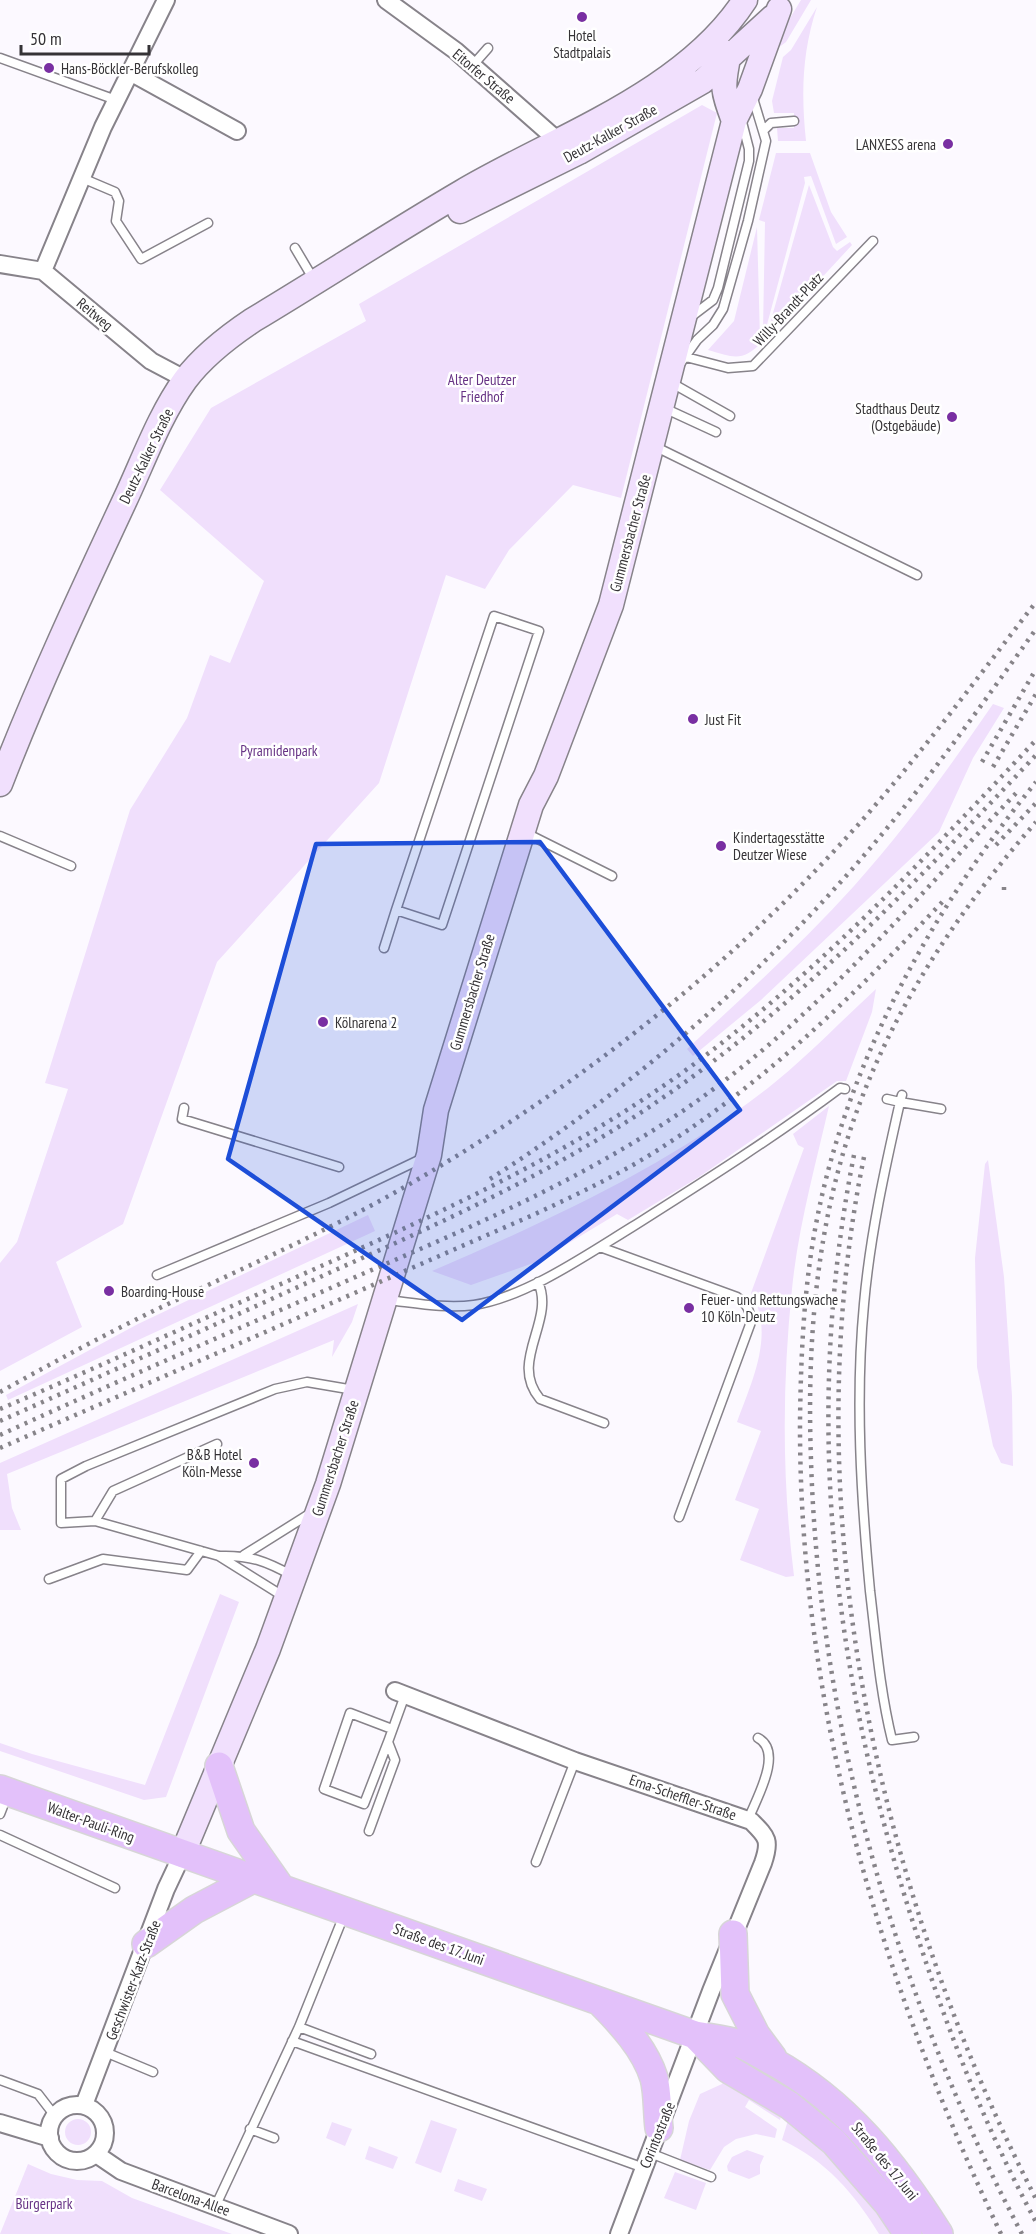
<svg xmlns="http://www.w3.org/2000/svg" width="1036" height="2234" font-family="'PT Sans Narrow',sans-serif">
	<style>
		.green { fill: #f0dffc }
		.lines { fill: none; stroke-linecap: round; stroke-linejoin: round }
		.lane-casing { stroke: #87838a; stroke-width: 11 }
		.street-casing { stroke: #87838a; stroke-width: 20 }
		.secondary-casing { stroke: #87838a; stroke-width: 27 }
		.primary-casing { stroke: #d7d6d7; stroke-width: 30 }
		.lane { stroke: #fff; stroke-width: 8 }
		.street { stroke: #fff; stroke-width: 16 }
		.secondary { stroke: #f1e0fd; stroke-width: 24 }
		.primary { stroke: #e3c1fa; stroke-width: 27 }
		.rail { stroke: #878489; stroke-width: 4.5; stroke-dasharray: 3 6; stroke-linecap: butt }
		.marked { fill: #1d4ed8; fill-opacity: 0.2; stroke: #1d4ed8; stroke-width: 4.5; stroke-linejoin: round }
		.poi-dot { fill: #792fa2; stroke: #fff; stroke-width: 2 }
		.labels { text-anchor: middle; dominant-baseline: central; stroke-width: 5; stroke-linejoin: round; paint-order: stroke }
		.poi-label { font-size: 15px; fill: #353336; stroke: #fff; text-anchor: start }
		.street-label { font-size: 15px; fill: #353336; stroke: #fff }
		.park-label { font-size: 15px; fill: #673385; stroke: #fff }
	</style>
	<rect width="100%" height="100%" fill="#fcf9ff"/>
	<path class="green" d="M801 0H811L786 42 778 48 784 28Z
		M817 7C802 52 801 94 806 141H778L777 128H794V113H774L772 101 783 57 791 50Z
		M702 105 717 113 621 498 573 485 509 550 485 589 446 575 379 783 217 962 123 1224 56 1262 82 1327 0 1371V1263L17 1242 68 1089 45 1083 130 810 187 718 210 655 230 663 264 581 160 490 211 408 366 321 359 304Z
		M776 153H810L831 212 847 237 836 244 811 176 804 177 805 183 765 332 763 331 765 222 759 220Z
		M809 185 833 247 837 251 850 242 852 245 766 338Z
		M757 227 760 339 762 342C742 363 733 357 708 350L734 321Z
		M993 704 1004 708 973 758 939 832 761 1000 693 1056 687 1049C744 996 802 944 854 886 905 829 950 767 993 704Z
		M876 989 872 1012 846 1081H837L699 1177 628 1220 617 1214 539 1261 471 1285 432 1271C550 1220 666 1167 768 1088 806 1058 840 1022 876 989Z
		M829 1106C815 1167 798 1228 792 1289 782 1385 782 1481 794 1576L786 1577 740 1560 759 1509 735 1500 761 1431 737 1422C751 1383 776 1333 751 1293L804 1148 798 1145 793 1134Z
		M988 1160 1004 1277 1012 1396 1013 1466 1001 1463 993 1446 977 1367 975 1258 985 1164Z
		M368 1215 375 1231 8 1400 6 1395 138 1324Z
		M358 1304 352 1322 332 1357 334 1340 7 1474 12 1508 21 1530H0V1463Z
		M220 1594 239 1602 166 1797 144 1800 0 1751V1743L32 1754 145 1785Z
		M725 2078 782 2112 780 2120 749 2100 745 2107 777 2129 775 2138 756 2134 736 2139 724 2147 710 2170 680 2160 689 2121 700 2094 722 2084Z
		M789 2117 827 2150 896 2234H879C855 2194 825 2160 782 2140Z
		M65 2132a13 13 0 1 1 26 0a13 13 0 1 1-26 0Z
		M431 2120 457 2129 441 2173 415 2163Z
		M332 2122 352 2129 345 2146 326 2138Z
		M369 2146 398 2157 393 2169 365 2159Z
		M747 2150 764 2156 760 2165V2174L749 2179 728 2171 727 2166 732 2157Z
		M28 2164 51 2174 77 2180 102 2181 132 2198 232 2234H0Z
		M675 2172 706 2183 696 2210 664 2198Z
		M458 2179 487 2189 482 2201 454 2191Z"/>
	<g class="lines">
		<g class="lane-casing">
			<path id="lane" d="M0 58 116 100
				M473 65 488 48
				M764 130 771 123 794 121
				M82 178 115 192 119 201 116 221 141 259 208 223
				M295 248 314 280
				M688 319 713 300 718 288 749 161V149L742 122
				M682 356 728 368 753 366 873 241
				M680 364 697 340 713 325 723 309 748 221 766 141 752 95
				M670 382 730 416
				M664 408 716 432
				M654 446 917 575
				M524 832 612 876
				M0 836 71 866
				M384 948 396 910 494 616 539 631 442 925 396 910
				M902 1095 900 1102 941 1109
				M887 1099 900 1102C885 1168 870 1236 864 1304 855 1399 861 1496 870 1591 876 1641 880 1691 892 1740L914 1737
				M184 1108 182 1119 339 1167
				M600 1247 737 1297C747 1304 750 1310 751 1322L679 1517
				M157 1275 329 1203 423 1158
				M538 1282C556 1321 508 1361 540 1399L604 1423
				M388 1300C415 1303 446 1309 474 1305 526 1297 588 1254 632 1227 703 1182 773 1138 840 1088L845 1089
				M95 1521 113 1491 217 1444
				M244 1555 311 1513
				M220 1556C250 1555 266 1561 293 1576
				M49 1579 103 1559 187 1570 201 1551
				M286 1598 219 1556 95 1521 61 1523V1479L86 1466 275 1389 307 1382 354 1390
				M388 1742 364 1804 324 1789 350 1713 392 1729
				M0 1814 7 1796
				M748 1820C756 1799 784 1752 758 1738
				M369 1831 395 1760 388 1742 405 1695
				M0 1835 115 1888
				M536 1862 575 1761
				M299 2027 371 2054
				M292 2041 644 2168
				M105 2052 153 2072
				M0 2080 38 2094 55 2116
				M250 2129 274 2138
				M650 2153 711 2177
				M216 2205 299 2027 344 1915"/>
		</g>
		<g class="street-casing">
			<path id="street" d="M386 0 456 51 557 140 567 146
				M130 72 237 131
				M0 264 43 271 151 361 185 379
				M43 271 103 127 166 0
				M395 1691 575 1761 751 1821C767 1837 771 1840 763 1863L711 1991 619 2234
				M84 2105 166 1889 182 1855
				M49 2133a28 28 0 1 1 56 0a28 28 0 1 1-56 0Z
				M0 2123 50 2138
				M96 2154 121 2171 289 2234"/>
		</g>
		<g class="secondary-casing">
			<path id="secondary" d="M729 53C722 87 722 89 734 121
				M460 211 579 152 703 81 773 17
				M0 784C37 688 81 594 124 502 143 462 159 416 185 380 203 356 229 336 253 320 323 278 392 233 462 192 555 137 684 94 745 0
				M182 1855 268 1649 328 1484 429 1155 436 1110 531 805 546 776 611 605 734 121 750 89 779 9"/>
		</g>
		<g class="primary-casing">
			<path id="primary" d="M219 1766 241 1831 281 1888
				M0 1789 695 2035C710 2038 726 2039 740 2044 751 2048 762 2056 772 2061 846 2102 895 2164 939 2234
				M733 1934 735 1994 756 2035 773 2058
				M146 1944 194 1910 253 1879
				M600 2002C621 2023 645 2049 654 2078 658 2093 657 2112 659 2128
				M695 2035 728 2069 789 2105 834 2142 888 2204 908 2234"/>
		</g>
		<use href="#lane" class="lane"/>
		<use href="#street" class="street"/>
		<use href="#secondary" class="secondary"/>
		<use href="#primary" class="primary"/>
		<path class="rail" d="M982 762 1036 669
			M993 767 1036 694
			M996 845 1036 803
			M1004 890V886
			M854 1155C801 1422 834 1684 919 1941 950 2037 988 2133 1036 2222
			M864 1157C793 1504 876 1887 1036 2199
			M490 1179C632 1088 763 975 872 846 931 777 983 703 1036 629
			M0 1392C45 1367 89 1343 135 1320 230 1273 329 1232 420 1178 573 1088 714 980 835 850 908 772 971 686 1036 602
			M0 1409C94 1369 187 1326 281 1284 422 1221 564 1159 690 1067 818 973 927 856 1036 740
			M0 1421C110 1372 221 1322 331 1272 443 1222 556 1171 658 1101 801 1004 918 880 1036 755
			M0 1435C120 1380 240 1328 360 1275 488 1220 616 1165 728 1078 837 994 925 888 1020 789
			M0 1448 533 1215C580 1193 627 1171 670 1142 775 1074 861 988 946 898
			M1001 2234C880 1980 799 1705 800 1421 801 1351 804 1282 818 1214 850 1056 935 906 1036 782
			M1022 2234C897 1997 819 1728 811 1460 807 1349 815 1237 850 1131 888 1015 956 913 1036 822"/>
	</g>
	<path class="marked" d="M540 842 740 1110 462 1320 228 1159 316 844Z"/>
	<g class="poi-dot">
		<circle cx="582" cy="17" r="6"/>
		<circle cx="49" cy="68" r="6"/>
		<circle cx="948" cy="144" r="6"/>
		<circle cx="952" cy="417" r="6"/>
		<circle cx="693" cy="719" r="6"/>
		<circle cx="721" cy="846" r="6"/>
		<circle cx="323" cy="1022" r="6"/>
		<circle cx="109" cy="1291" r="6"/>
		<circle cx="689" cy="1308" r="6"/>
		<circle cx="254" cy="1463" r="6"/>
	</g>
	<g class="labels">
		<g class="poi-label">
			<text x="582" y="35" text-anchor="middle">Hotel<tspan x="582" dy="17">Stadtpalais</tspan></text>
			<text x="61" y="68">Hans-Böckler-Berufskolleg</text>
			<text x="936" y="144" text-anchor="end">LANXESS arena</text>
			<text x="940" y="408" text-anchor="end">Stadthaus Deutz<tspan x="940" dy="17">(Ostgebäude)</tspan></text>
			<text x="705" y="719">Just Fit</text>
			<text x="733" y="837">Kindertagesstätte<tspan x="733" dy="17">Deutzer Wiese</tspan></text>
			<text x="335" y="1022">Kölnarena 2</text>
			<text x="121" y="1291">Boarding-House</text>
			<text x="701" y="1299">Feuer- und Rettungswache<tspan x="701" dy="17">10 Köln-Deutz</tspan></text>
			<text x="242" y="1454" text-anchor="end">B&amp;B Hotel<tspan x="242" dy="17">Köln-Messe</tspan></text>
		</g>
		<g class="street-label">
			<text transform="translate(484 76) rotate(40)">Eitorfer Straße</text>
			<text transform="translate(610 133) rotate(-29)">Deutz-Kalker Straße</text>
			<text transform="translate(788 309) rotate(-47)">Willy-Brandt-Platz</text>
			<text transform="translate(95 314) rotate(40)">Reitweg</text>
			<text transform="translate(146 456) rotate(-64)">Deutz-Kalker Straße</text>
			<text transform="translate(630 533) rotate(-75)">Gummersbacher Straße</text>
			<text transform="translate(472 992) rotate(-73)">Gummersbacher Straße</text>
			<text transform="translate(335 1458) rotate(-72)">Gummersbacher Straße</text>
			<text transform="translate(683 1797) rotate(19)">Erna-Scheffler-Straße</text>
			<text transform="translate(91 1822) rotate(20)">Walter-Pauli-Ring</text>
			<text transform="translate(439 1944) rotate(20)">Straße des 17. Juni</text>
			<text transform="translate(133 1980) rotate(-69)">Geschwister-Katz-Straße</text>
			<text transform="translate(657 2135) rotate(-68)">Corintostraße</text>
			<text transform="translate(885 2161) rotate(51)">Straße des 17. Juni</text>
			<text transform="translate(191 2197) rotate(20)">Barcelona-Allee</text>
		</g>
		<g class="park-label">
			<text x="482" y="379">Alter Deutzer<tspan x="482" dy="17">Friedhof</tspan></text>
			<text x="279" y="750">Pyramidenpark</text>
			<text x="44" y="2203">Bürgerpark</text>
		</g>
	</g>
	<path d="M21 45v9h128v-9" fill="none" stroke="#353336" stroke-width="3"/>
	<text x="30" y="45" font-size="18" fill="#353336" stroke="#ffffff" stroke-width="4.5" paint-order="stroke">50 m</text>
</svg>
